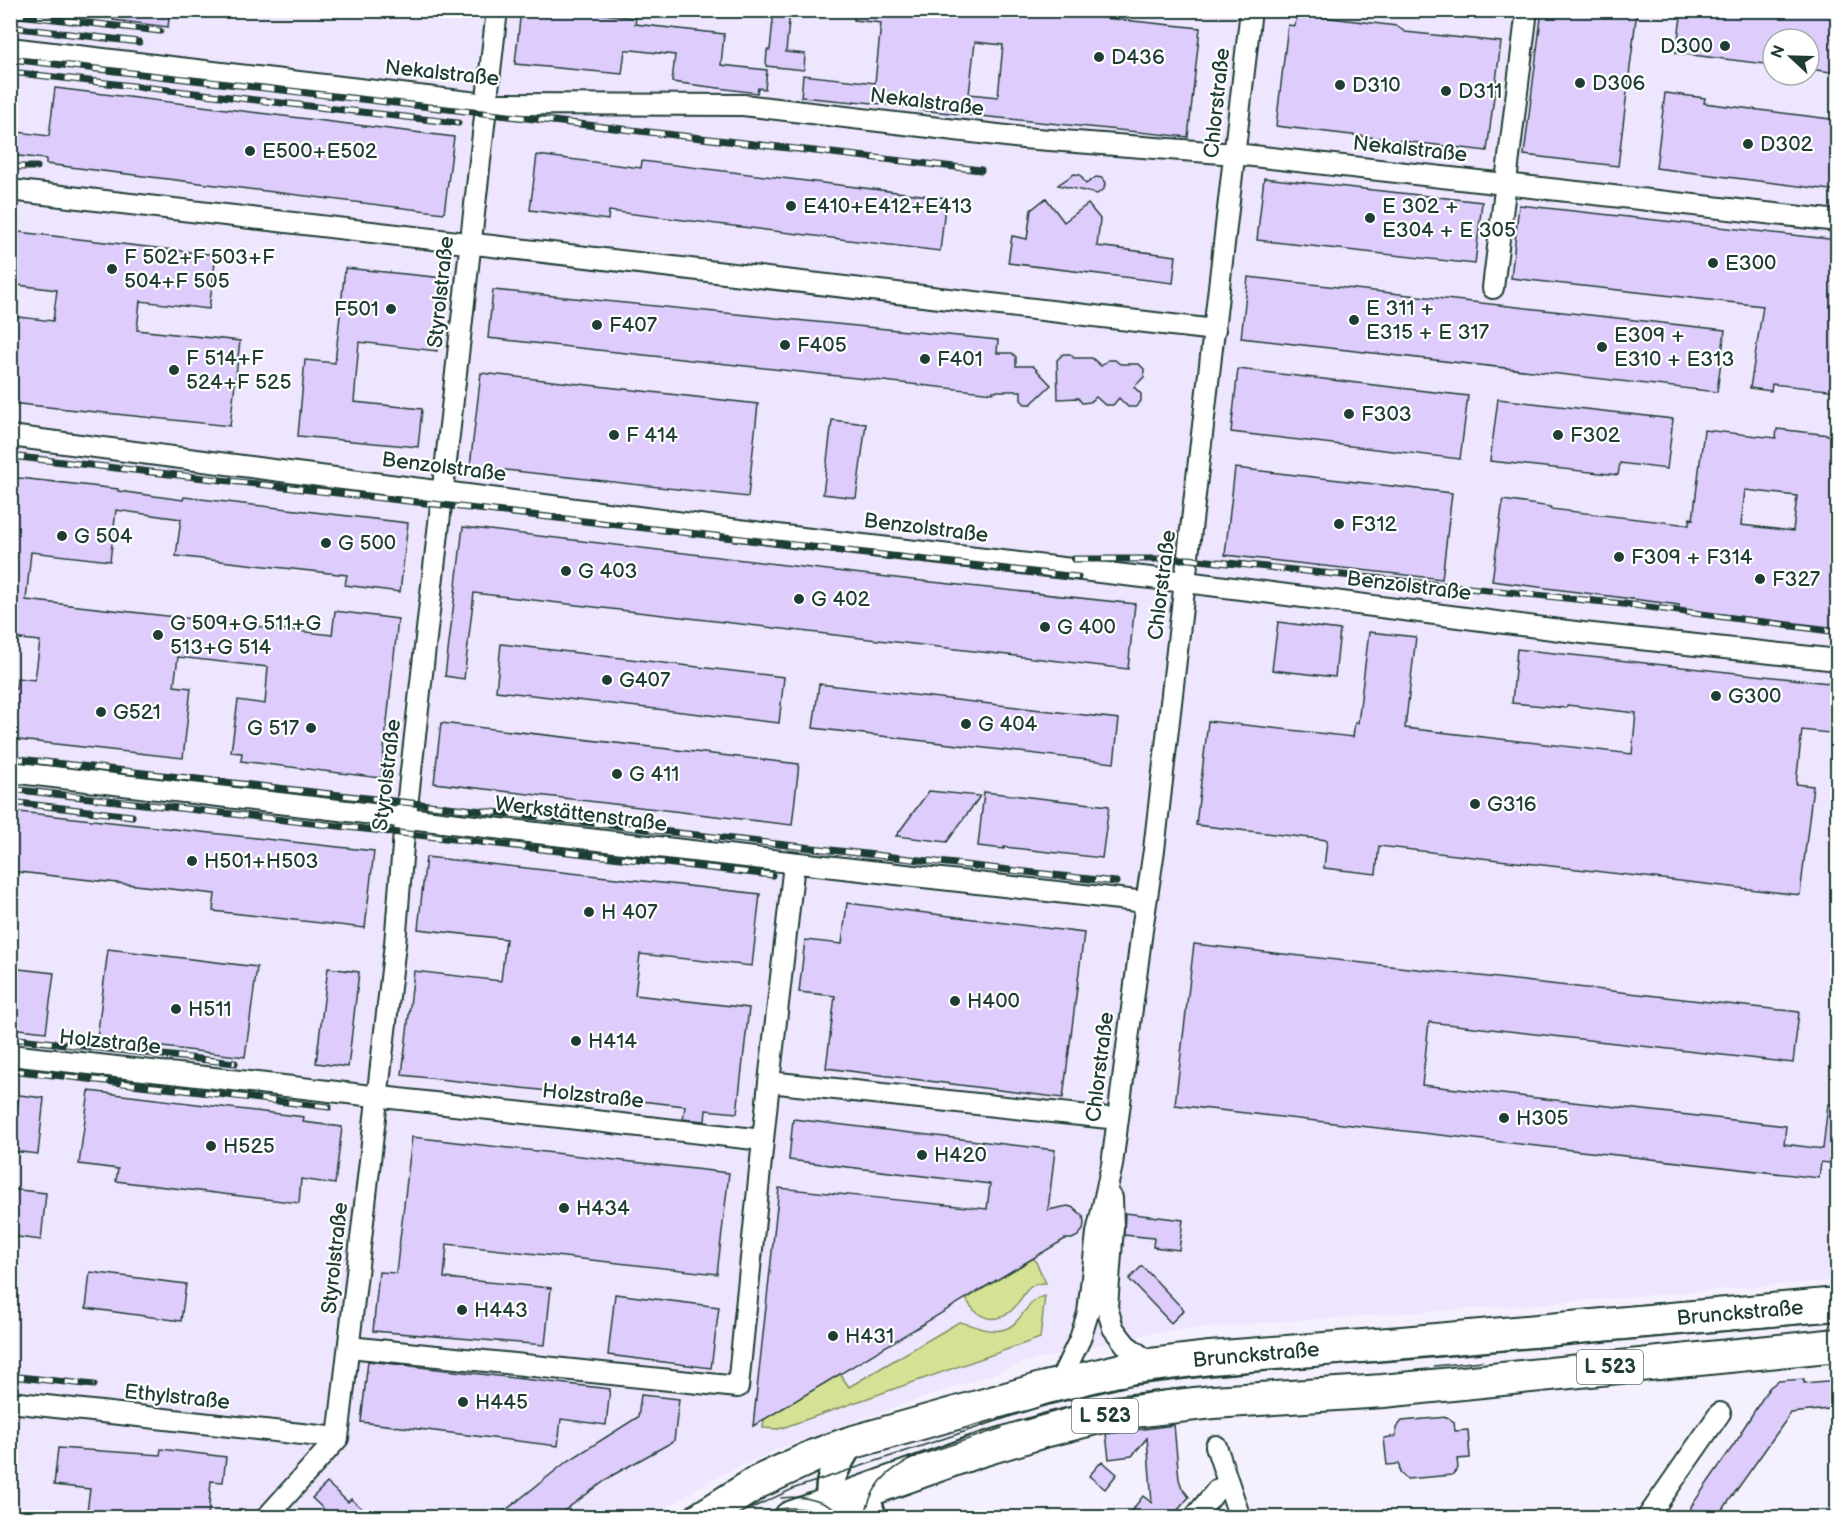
<svg xmlns="http://www.w3.org/2000/svg" width="1848" height="1528" font-family="'Balsamiq Sans',sans-serif">
	<style>
		.built { fill: #eee5fe; fill-rule: evenodd }
		.green { fill: #d5e194; stroke: #7a8f64; stroke-width: 1.5 }
		.building { fill: #deccfd; stroke: #1f3d34; stroke-width: 1.5; fill-rule: evenodd }
		.lines { fill: none; stroke-linecap: round; stroke-linejoin: round }
		.street-casing { stroke: #1f3d34; stroke-width: 24 }
		.secondary-casing { stroke: #1f3d34; stroke-width: 32 }
		.primary-casing { stroke: #1f3d34; stroke-width: 36 }
		.street { stroke: #fff; stroke-width: 20 }
		.secondary { stroke: #fff; stroke-width: 27 }
		.primary { stroke: #fff; stroke-width: 32 }
		.tram { stroke: #1f3d34; stroke-width: 1.5 }
		.rail-casing { stroke: #1f3d34; stroke-width: 7 }
		.rail { stroke: #fff; stroke-width: 4.5; stroke-dasharray: 14; stroke-linecap: butt }
		.poi-dot { fill: #1f3d34; stroke: #fff; stroke-width: 2 }
		.labels { text-anchor: middle; dominant-baseline: central; stroke-width: 4.5; stroke-linejoin: round; paint-order: stroke }
		.shield { fill: #fff; stroke: #627771; stroke-width: 1.5 }
		.shield-label { font-size: 20px; font-weight: bold; fill: #1f3d34 }
		.poi-label { font-size: 21px; fill: #1f3d34; stroke: #fff; text-anchor: start }
		.street-label { font-size: 21px; fill: #1f3d34; stroke: #fff }
	</style>
	<rect width="100%" height="100%" fill="#f5f0fe"/>
	<filter id="ink" filterUnits="userSpaceOnUse"><feTurbulence type="fractalNoise" baseFrequency=".0167" numOctaves="2"/><feDisplacementMap in="SourceGraphic" scale="12" xChannelSelector="R" yChannelSelector="G"/><feConvolveMatrix kernelMatrix="1 2 1 2 8 2 1 2 1" color-interpolation-filters="sRGB"/></filter>
	<g filter="url(#ink)">
		<path class="built" d="M10 11H1837V1280L1539 1304 1272 1322 1151 1333 1026 1362 779 1448 710 1480 652 1517H11ZM1773 39H1809V75H1773Z"/>
		<path class="green" d="M1034 1258 1046 1283C1039 1283 1034 1284 1029 1288 1022 1295 1018 1305 1011 1311 993 1326 976 1317 966 1299Z
			M1837 1287V1290L1583 1314 1581 1310Z
			M1045 1296 1040 1338 779 1429 763 1428 764 1419 840 1374 849 1387 959 1322C973 1324 985 1333 1001 1330 1022 1327 1024 1300 1045 1296Z"/>
		<path class="building" d="M114 10H170L168 27 113 20Z
			M521 10H570L636 18 635 24 724 34 721 65 767 70 765 89 758 88 757 93 672 82 675 55 632 50H625L622 74 515 64Z
			M774 10H790L786 52 805 54 804 70 766 66 767 50H770Z
			M854 10H1026L1200 28 1188 137 920 110V108L854 101V102L801 97 803 75 875 83 881 23 854 20ZM975 42 1003 45 998 97 969 94Z
			M1542 10H1637L1618 166 1524 155Z
			M1682 10H1838V73L1809 69V39H1773V65L1676 53Z
			M1297 14 1397 26 1405 32 1501 42 1487 151 1276 126 1288 25 1295 26Z
			M55 88 454 137 444 213 46 164V159L10 155V131L49 136Z
			M1665 93 1705 98 1704 103 1838 120V191L1656 168Z
			M537 155 641 168 642 161 946 198 940 251 609 211 608 220 530 210Z
			M1074 174 1080 175 1086 184 1096 177 1102 178 1105 183 1104 189 1097 194 1058 185Z
			M1264 178 1482 202 1475 264 1257 240Z
			M1046 198 1064 222 1088 204 1100 219 1097 246 1176 256 1173 283 1008 263 1012 236 1027 239 1031 210Z
			M1519 205 1838 240V391L1772 384 1771 391 1750 388 1763 306 1511 278Z
			M10 231 216 255 209 309 140 301 137 330 240 341 230 426 10 403V316L53 321 57 290 10 284Z
			M345 268 444 278 437 351 359 342 354 402 422 409 418 447 298 436 305 360 335 363Z
			M1248 277 1725 330 1717 392 1241 338Z
			M493 290 998 340 997 353H1012L1016 357V366H1033L1051 385 1031 404H1025L1021 400V391H993V393L488 338Z
			M1063 354H1070L1074 358H1092L1101 366 1108 360H1115L1120 364H1139L1144 369V377L1134 387 1141 394V401L1136 407H1128L1119 398 1113 405H1105L1096 397 1090 402 1082 403 1078 398 1058 399 1057 360Z
			M1238 369 1468 396 1460 459 1231 432Z
			M481 373 758 404 748 497 470 466Z
			M1498 399 1673 419 1667 469 1620 463 1618 475 1490 461Z
			M832 420 866 424 856 498 823 494Z
			M1777 429 1838 436V628L1679 609V605L1492 581 1503 500 1551 507 1550 509 1689 525 1690 518 1693 519 1704 430 1776 438ZM1745 490 1797 496 1793 531 1741 525Z
			M1235 468 1452 493 1442 579 1225 555Z
			M10 477 118 489V491L183 500 184 497 408 523 400 592 345 585 347 575 176 556 181 519 116 510 110 561 31 552 26 600 332 635 335 611 398 619 381 778 241 761 242 753 231 752 238 700 265 704 268 667 178 657 174 686 191 688 183 758 10 739V689H16L17 678 35 680 40 641 10 638Z
			M463 527 913 580 1135 604 1128 669 474 593 464 679 445 676Z
			M1278 622 1340 630 1335 677 1272 670Z
			M1369 632 1416 637 1405 728 1632 754 1636 713 1567 705 1566 708 1512 703 1517 649 1838 684V734L1802 730 1796 784 1813 786 1800 895 1379 846 1376 874 1324 868 1327 840 1196 825 1208 721 1353 737 1355 722 1358 723Z
			M501 644 784 677 779 723 496 691Z
			M819 684 1119 719 1114 763 813 728Z
			M441 723 799 764 792 825 434 783Z
			M929 791 980 796 947 842 896 836Z
			M984 792 1109 806 1102 858 1004 847V849L978 846Z
			M10 811 374 851 365 928 213 911 215 894 10 871Z
			M426 857 760 894 752 966 640 954 635 995 749 1008 737 1113 706 1110 705 1121 683 1119 685 1106 402 1075 414 971 501 981 506 939 418 929Z
			M847 903 1084 933 1063 1098 826 1068 835 996 799 992 805 940 842 944Z
			M1194 944 1799 1012 1793 1063 1429 1022 1422 1085 1786 1126 1784 1144 1823 1149 1828 1104 1838 1105V1164L1821 1162 1819 1178 1175 1105Z
			M108 949 257 967 245 1057 97 1039Z
			M10 968 54 973 46 1032 10 1028Z
			M328 968 359 972 348 1067 316 1063Z
			M89 1091 304 1117 303 1122 342 1127 335 1184 301 1179 299 1203 116 1181 118 1169 79 1164Z
			M19 1095 44 1098 38 1154 12 1151Z
			M793 1119 1055 1150 1048 1210 1068 1206 1074 1208 1083 1216 1084 1223 1083 1230 1078 1236 1072 1239H1065L753 1426 779 1188 987 1209 990 1184 789 1160Z
			M412 1137 729 1173 717 1274 447 1244 444 1278 551 1288 545 1345 373 1331 379 1272 396 1273Z
			M10 1189 46 1193 41 1240 10 1236Z
			M1125 1213 1183 1220 1179 1250 1153 1247 1154 1238 1124 1235Z
			M1142 1266 1184 1310 1171 1323 1129 1279Z
			M90 1272 186 1284 181 1321 86 1308Z
			M615 1294 719 1307 711 1368 608 1355Z
			M368 1361 610 1389 606 1425 561 1419 558 1446 361 1422Z
			M1804 1379V1383L1838 1380V1408L1791 1413 1717 1518H1703L1690 1508 1742 1433 1741 1432 1769 1388 1778 1381Z
			M641 1395 679 1399 674 1441 613 1475 554 1518H496L565 1463 638 1417Z
			M1447 1417 1454 1422 1455 1431 1468 1430 1470 1458 1457 1459 1458 1468 1452 1475 1407 1479 1400 1473 1399 1464 1387 1465 1384 1438 1396 1436V1428L1402 1421Z
			M1174 1425 1179 1479 1182 1488 1189 1497 1171 1518H1126L1143 1496 1152 1503 1147 1438 1132 1456 1109 1459 1106 1434Z
			M58 1448 160 1455 161 1449 226 1457 223 1482 211 1481 208 1518H86L90 1489 54 1485Z
			M1102 1461 1117 1474 1105 1489 1089 1476Z
			M327 1483 348 1502 351 1499 373 1518H333L312 1498Z"/>
		<g class="lines">
			<g class="street-casing">
				<path id="street" d="M10 48 486 104 743 105 1023 138 1235 154 1838 221
					M10 190 1215 330
					M1493 288 1527 10
					M10 436 793 537 1186 582 1583 633 1838 660
					M10 772C389 815 767 861 1146 902
					M10 1055 763 1140 769 1082 1118 1119
					M769 1082 794 864
					M1112 1198 1113 1227 1107 1307 1113 1328 1126 1345 1152 1364
					M349 1347 738 1387 763 1140
					M1058 1385 1080 1339 1088 1313 1097 1233 1112 1165 1142 930 1154 850 1251 10
					M10 1402 338 1438
					M1216 1446 1240 1518
					M266 1518 338 1438 395 944 404 833 497 10
					M1194 1518 1217 1490 1228 1484
					M1647 1518 1720 1413"/>
			</g>
			<g class="secondary-casing">
				<path id="secondary" d="M864 1490 872 1518
					M835 1518C823 1486 833 1470 850 1443"/>
			</g>
			<g class="primary-casing">
				<path id="primary" d="M701 1518 758 1482 814 1456 850 1443 1045 1388 1134 1367 1210 1358 1402 1343 1838 1304
					M790 1518 975 1452 1044 1431 1115 1413 1213 1402 1383 1391 1838 1345"/>
			</g>
			<use href="#street" class="street"/>
			<use href="#secondary" class="secondary"/>
			<use href="#primary" class="primary"/>
			<path class="tram" d="M1434 1366 1482 1361
				M1025 1420 1089 1402 1174 1389
				M908 1459 1002 1428
				M781 1498C806 1495 827 1501 845 1518
				M749 1517C775 1507 804 1503 830 1518
				M730 1518 795 1488 1048 1404 1119 1387 1211 1376 1838 1321
				M865 1518C869 1487 889 1468 916 1457"/>
			<g class="rail-casing">
				<path id="rail" d="M10 14 160 31
					M10 27 139 42
					M10 59 981 170
					M10 72 458 123
					M10 167H37
					M10 456 1078 577
					M1074 559H1189L1633 605 1838 632
					M10 758 1116 882
					M10 789 772 875
					M10 802 132 816
					M10 1038 235 1063
					M10 1070 329 1107
					M10 1376 94 1385"/>
			</g>
			<use href="#rail" class="rail"/>
		</g>
	</g>
	<g class="poi-dot">
		<circle cx="1725" cy="46" r="6"/>
		<circle cx="1099" cy="57" r="6"/>
		<circle cx="1580" cy="83" r="6"/>
		<circle cx="1340" cy="85" r="6"/>
		<circle cx="1446" cy="91" r="6"/>
		<circle cx="1748" cy="144" r="6"/>
		<circle cx="250" cy="151" r="6"/>
		<circle cx="791" cy="206" r="6"/>
		<circle cx="1370" cy="218" r="6"/>
		<circle cx="1713" cy="263" r="6"/>
		<circle cx="112" cy="269" r="6"/>
		<circle cx="391" cy="309" r="6"/>
		<circle cx="1354" cy="320" r="6"/>
		<circle cx="597" cy="325" r="6"/>
		<circle cx="785" cy="345" r="6"/>
		<circle cx="1602" cy="347" r="6"/>
		<circle cx="925" cy="359" r="6"/>
		<circle cx="174" cy="370" r="6"/>
		<circle cx="1349" cy="414" r="6"/>
		<circle cx="614" cy="435" r="6"/>
		<circle cx="1558" cy="435" r="6"/>
		<circle cx="1339" cy="524" r="6"/>
		<circle cx="62" cy="536" r="6"/>
		<circle cx="326" cy="543" r="6"/>
		<circle cx="1619" cy="557" r="6"/>
		<circle cx="566" cy="571" r="6"/>
		<circle cx="1760" cy="579" r="6"/>
		<circle cx="799" cy="599" r="6"/>
		<circle cx="1045" cy="627" r="6"/>
		<circle cx="158" cy="635" r="6"/>
		<circle cx="607" cy="680" r="6"/>
		<circle cx="1716" cy="696" r="6"/>
		<circle cx="101" cy="712" r="6"/>
		<circle cx="966" cy="724" r="6"/>
		<circle cx="311" cy="728" r="6"/>
		<circle cx="617" cy="774" r="6"/>
		<circle cx="1475" cy="804" r="6"/>
		<circle cx="192" cy="861" r="6"/>
		<circle cx="589" cy="912" r="6"/>
		<circle cx="955" cy="1001" r="6"/>
		<circle cx="176" cy="1009" r="6"/>
		<circle cx="576" cy="1041" r="6"/>
		<circle cx="1504" cy="1118" r="6"/>
		<circle cx="211" cy="1146" r="6"/>
		<circle cx="922" cy="1155" r="6"/>
		<circle cx="564" cy="1208" r="6"/>
		<circle cx="462" cy="1310" r="6"/>
		<circle cx="833" cy="1336" r="6"/>
		<circle cx="463" cy="1402" r="6"/>
	</g>
	<g class="labels">
		<g class="shield">
			<rect x="1577" y="1350" width="66" height="34" rx="4.5"/>
			<rect x="1072" y="1399" width="66" height="34" rx="4.5"/>
		</g>
		<g class="shield-label">
			<text x="1610" y="1367">L 523</text>
			<text x="1105" y="1416">L 523</text>
		</g>
		<g class="poi-label">
			<text x="1713" y="46" text-anchor="end">D300</text>
			<text x="1111" y="57">D436</text>
			<text x="1592" y="83">D306</text>
			<text x="1352" y="85">D310</text>
			<text x="1458" y="91">D311</text>
			<text x="1760" y="144">D302</text>
			<text x="262" y="151">E500+E502</text>
			<text x="803" y="206">E410+E412+E413</text>
			<text x="1382" y="206">E 302 +<tspan x="1382" dy="24">E304 + E 305</tspan></text>
			<text x="124" y="257">F 502+F 503+F<tspan x="124" dy="24">504+F 505</tspan></text>
			<text x="1725" y="263">E300</text>
			<text x="1366" y="308">E 311 +<tspan x="1366" dy="24">E315 + E 317</tspan></text>
			<text x="379" y="309" text-anchor="end">F501</text>
			<text x="609" y="325">F407</text>
			<text x="1614" y="335">E309 +<tspan x="1614" dy="24">E310 + E313</tspan></text>
			<text x="797" y="345">F405</text>
			<text x="186" y="358">F 514+F<tspan x="186" dy="24">524+F 525</tspan></text>
			<text x="937" y="359">F401</text>
			<text x="1361" y="414">F303</text>
			<text x="626" y="435">F 414</text>
			<text x="1570" y="435">F302</text>
			<text x="1351" y="524">F312</text>
			<text x="74" y="536">G 504</text>
			<text x="338" y="543">G 500</text>
			<text x="1631" y="557">F309 + F314</text>
			<text x="578" y="571">G 403</text>
			<text x="1772" y="579">F327</text>
			<text x="811" y="599">G 402</text>
			<text x="170" y="623">G 509+G 511+G<tspan x="170" dy="24">513+G 514</tspan></text>
			<text x="1057" y="627">G 400</text>
			<text x="619" y="680">G407</text>
			<text x="1728" y="696">G300</text>
			<text x="113" y="712">G521</text>
			<text x="978" y="724">G 404</text>
			<text x="299" y="728" text-anchor="end">G 517</text>
			<text x="629" y="774">G 411</text>
			<text x="1487" y="804">G316</text>
			<text x="204" y="861">H501+H503</text>
			<text x="601" y="912">H 407</text>
			<text x="967" y="1001">H400</text>
			<text x="188" y="1009">H511</text>
			<text x="588" y="1041">H414</text>
			<text x="1516" y="1118">H305</text>
			<text x="223" y="1146">H525</text>
			<text x="934" y="1155">H420</text>
			<text x="576" y="1208">H434</text>
			<text x="474" y="1310">H443</text>
			<text x="845" y="1336">H431</text>
			<text x="475" y="1402">H445</text>
		</g>
		<g class="street-label">
			<text transform="translate(442 73) rotate(6)">Nekalstraße</text>
			<text transform="translate(927 102) rotate(7)">Nekalstraße</text>
			<text transform="translate(1217 103) rotate(-84)">Chlorstraße</text>
			<text transform="translate(1410 149) rotate(6)">Nekalstraße</text>
			<text transform="translate(441 292) rotate(-84)">Styrolstraße</text>
			<text transform="translate(444 467) rotate(7)">Benzolstraße</text>
			<text transform="translate(926 528) rotate(7)">Benzolstraße</text>
			<text transform="translate(1162 585) rotate(-83)">Chlorstraße</text>
			<text transform="translate(1409 586) rotate(7)">Benzolstraße</text>
			<text transform="translate(387 775) rotate(-83)">Styrolstraße</text>
			<text transform="translate(581 814) rotate(7)">Werkstättenstraße</text>
			<text transform="translate(110 1042) rotate(6)">Holzstraße</text>
			<text transform="translate(1100 1067) rotate(-83)">Chlorstraße</text>
			<text transform="translate(593 1096) rotate(6)">Holzstraße</text>
			<text transform="translate(335 1258) rotate(-84)">Styrolstraße</text>
			<text transform="translate(1740 1313) rotate(-5)">Brunckstraße</text>
			<text transform="translate(1256 1355) rotate(-5)">Brunckstraße</text>
			<text transform="translate(177 1397) rotate(6)">Ethylstraße</text>
		</g>
	</g>
	<rect width="1848" height="1528" fill="none" stroke="#fff" stroke-width="36"/>
	<rect x="18" y="18" width="1812" height="1492" fill="none" stroke="#1f3d34" stroke-width="2" filter="url(#ink)"/>
	<g transform="translate(1791 57) rotate(292)"><circle r="28" fill="#ffffff" stroke="#a5b1ae" stroke-width="1.5"/>
	<path d="M0-4.5L10 22L0 15L-10 22Z" fill="#1f3d34"/>
	<text y="-9" font-size="16" font-weight="bold" text-anchor="middle" fill="#1f3d34">N</text>
	</g>
</svg>
